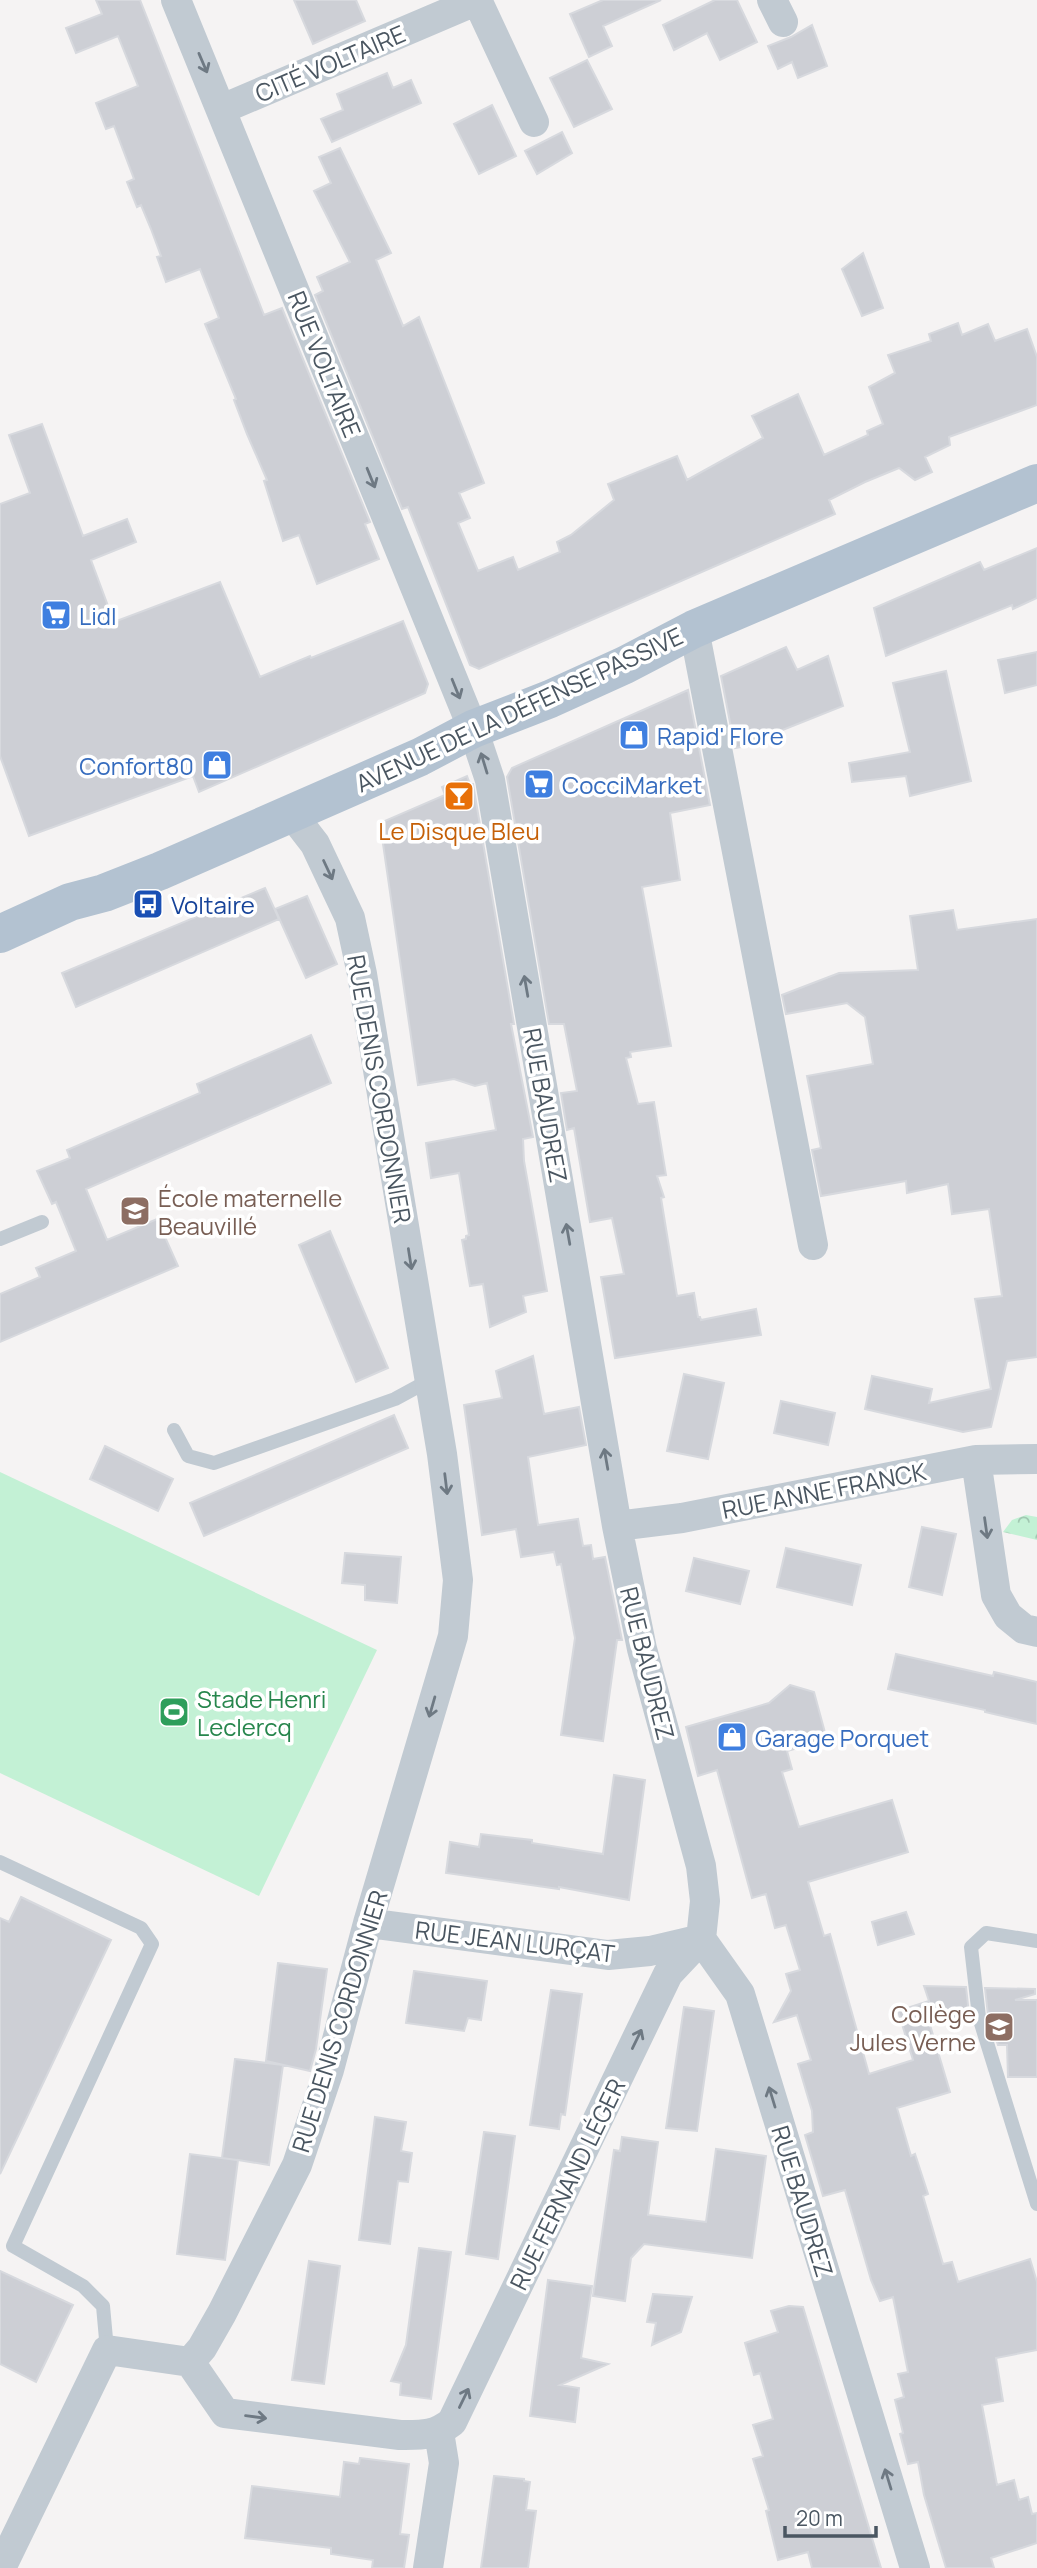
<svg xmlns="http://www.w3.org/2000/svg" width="1037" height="2568" font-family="Manrope,sans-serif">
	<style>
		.park { fill: url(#park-crowns) }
		.garden { fill: #c3f1d5 }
		.building { fill: #cdcfd5; stroke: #d7d9de; stroke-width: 2 }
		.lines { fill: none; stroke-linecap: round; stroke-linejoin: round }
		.lane { stroke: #c1cad2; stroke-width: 14 }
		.street { stroke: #c1cad2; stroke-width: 30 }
		.primary { stroke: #b3c2d1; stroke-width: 38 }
		.oneway { stroke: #6e7983 }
		.labels { text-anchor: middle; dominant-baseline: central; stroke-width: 7; stroke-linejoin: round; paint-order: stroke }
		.street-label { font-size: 24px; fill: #4a5661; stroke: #fff }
		.shop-label { font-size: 24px; fill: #366cbe; stroke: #fff; text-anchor: start }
		.food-label { font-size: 24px; fill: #c56008; stroke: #fff }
		.transit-label { font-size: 24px; fill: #164399; stroke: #fff; text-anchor: start }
		.education-label { font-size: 24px; fill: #785e54; stroke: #fff; text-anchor: start }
		.leisure-label { font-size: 24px; fill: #27864d; stroke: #fff; text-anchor: start }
	</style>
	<defs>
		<pattern id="park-crowns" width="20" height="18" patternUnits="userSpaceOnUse" patternTransform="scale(1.75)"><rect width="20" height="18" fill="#c3f1d5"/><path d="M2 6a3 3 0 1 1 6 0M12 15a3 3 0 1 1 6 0" fill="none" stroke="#a0c6b0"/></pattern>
	</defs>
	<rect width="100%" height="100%" fill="#f5f3f3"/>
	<path class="park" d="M1026 1515 1037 1517V1540L1003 1532 1012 1520Z"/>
	<path class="garden" d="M0 1472 377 1650 259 1896 0 1773Z"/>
	<path class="building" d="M96 0H140L264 315 282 308 370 522 365 524 379 559 317 584 299 535 283 541 264 481 267 480 247 434 234 400 236 399 205 324 219 318 200 269 166 282 157 257 161 256 151 229 141 205 137 207 127 182 134 179 114 126 106 129 96 103 138 86 118 36 76 53 66 28 102 14Z
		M294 0H356L365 21 313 44Z
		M603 0H661L603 26 612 46 589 57 570 14Z
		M715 0H737L757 42 720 60 707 33 674 50 663 25Z
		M812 25 827 66 798 78 792 62 778 69 768 46 791 37Z
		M587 60 612 109 574 127 550 78Z
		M387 73 393 88 411 80 421 103 332 142 321 119 343 110 337 94Z
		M492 105 516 156 479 174 454 124Z
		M562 132 572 153 537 174 525 151Z
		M340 148 391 253 376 260 403 326 419 317 484 483 459 493 470 518 458 523 478 571 513 557 518 570 560 552 557 542 571 535 614 500 608 484 677 456 687 480 763 438 752 416 798 394 824 455 868 435 867 431 883 424 869 387 895 373 888 355 931 341 929 334 958 323 962 335 988 324 995 341 1027 329 1037 357V405L949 437 950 445 925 457 932 472 915 480 899 468 865 482 829 500 835 514 479 669 470 665 408 507 402 509 315 295 323 291 317 277 350 262 314 191 331 183 319 157Z
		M863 253 883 308 862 316 842 269Z
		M42 424 83 536 127 519 136 542 91 560 114 622 220 582 260 677 310 656 311 658 403 621 428 684 425 693 199 792 193 776 29 836 0 756V504L30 493 9 435Z
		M1037 548V598L1013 609 1012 605 886 656 874 608 980 562 984 570Z
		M786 647 797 670 828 656 843 706 770 735V742L735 748 721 676Z
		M1037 652V685L1005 693 998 660Z
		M946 671 971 781 910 796 906 776 852 782 849 763 910 752 893 683Z
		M688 690 710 805 670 813 680 880 642 887 671 1046 630 1052 631 1057 626 1058 638 1104 654 1102 666 1175 657 1176 664 1197 661 1198 677 1296 694 1293 698 1317H700L701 1320 756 1309 761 1335 615 1358 601 1277 624 1274 612 1218 590 1222 574 1128 567 1130 561 1093 577 1091 564 1024H549L507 777 512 768Z
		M467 776 470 784H473L514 1024H511L533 1137 523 1139 524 1161 547 1291 523 1296 526 1312 490 1327 483 1284 470 1286 462 1240 466 1239V1236L469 1235 459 1173 431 1178 426 1143 496 1130 487 1083 475 1086 454 1079 418 1085 380 823 445 795 442 787Z
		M265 888 279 919 76 1007 62 973Z
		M307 896 337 964 306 978 275 909Z
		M953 910 957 930 1037 919V1357L1007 1361 991 1427 963 1432 865 1409 872 1376 932 1389 929 1403 991 1389 975 1299 1002 1296 989 1209 952 1214 948 1184 907 1193 906 1181 821 1196 812 1150 821 1148 807 1076 873 1064 865 1017 847 1003 786 1014 782 995 839 973 918 970 910 916Z
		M311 1035 331 1083 86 1189 107 1240 157 1219 178 1266 0 1342V1294L40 1277 36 1268 76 1251 56 1202 52 1204 37 1171 70 1158 67 1150 200 1093 197 1084Z
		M330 1231 388 1368 356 1382 299 1245Z
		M533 1356 544 1414 579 1407 586 1445 528 1457 538 1525 578 1519 583 1546 591 1545 593 1559 605 1557 622 1640H617L603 1741 561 1735 575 1638 561 1564 557 1565 554 1552 521 1557 516 1529 482 1535 464 1405 502 1398 496 1371Z
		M684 1374 724 1383 708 1459 667 1451Z
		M781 1401 835 1413 828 1445 774 1433Z
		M394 1415 408 1448 204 1536 190 1503Z
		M105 1446 173 1479 158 1511 90 1479Z
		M922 1527 956 1534 942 1595 909 1587Z
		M786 1548 861 1565 852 1605 777 1587Z
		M345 1553 401 1557 397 1603 365 1600V1585L342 1583Z
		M694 1558 749 1571 740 1604 686 1591Z
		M896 1654 993 1676 994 1672 1037 1682V1724L985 1712V1710L888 1689Z
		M790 1685 814 1692 827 1740 787 1751 792 1769 782 1772 799 1827 892 1800 908 1852 808 1882 824 1936 830 1934 869 2074 913 2060 898 2011 929 2001 924 1986 966 1987 969 2014 930 2025 950 2092 897 2108 911 2156 915 2154 928 2194 923 2196 943 2264 952 2262 958 2282 1030 2259 1037 2282V2350L996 2358 1003 2401 982 2405 997 2485 1014 2480 1019 2500 1028 2497 1032 2514 1037 2513V2543L991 2558 994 2568H946L924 2495 918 2462 908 2464 900 2434 903 2433 895 2400 904 2397 898 2374 908 2372 893 2297 880 2301 871 2280 845 2190 823 2196 805 2135 813 2132 812 2111 798 2064 811 2060 797 2015 774 2022 791 1991 786 1974 800 1970 786 1925 775 1928 766 1894 752 1898 717 1770 698 1776 686 1727 769 1703Z
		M614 1775 645 1780 629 1900 559 1887V1889L446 1873 450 1842 479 1847 481 1834 532 1840V1843L603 1854Z
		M21 1897 111 1940 0 2174V1918L9 1922Z
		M906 1912 914 1934 878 1945 872 1922Z
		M278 1963 327 1969 316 2049 310 2071 266 2061Z
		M414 1971 487 1981 481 2020 468 2018 464 2031 406 2023Z
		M985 1988 1035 1989V1994L1015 2000H1037V2077H1008L1007 2045H998L988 2015Z
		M551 1990 582 1994 565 2115 561 2114 559 2129 530 2125Z
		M684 2007 714 2011 697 2131 666 2128Z
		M235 2059 283 2065 269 2165 238 2160 225 2260 177 2254 190 2154 237 2160 222 2158Z
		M375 2117 406 2122 401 2151 412 2153 408 2182 398 2181 390 2244 359 2240Z
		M484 2132 515 2136 498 2259 466 2254Z
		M622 2137 658 2142 648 2215 706 2222 716 2149 766 2156 752 2258 644 2244 631 2258 625 2301 593 2296 614 2150 620 2151Z
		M419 2248 451 2252 431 2399 400 2395 401 2383 391 2381 406 2345Z
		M309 2261 340 2266 324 2384 292 2380Z
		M0 2271 73 2305 36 2382 0 2364Z
		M548 2280 592 2286 581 2358 608 2364 560 2385 579 2388 575 2422 530 2416Z
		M653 2294 692 2297 681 2332 652 2345 656 2323 647 2322Z
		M789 2306 803 2307 881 2568H812L808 2552 778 2560 766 2511 769 2510 753 2459 763 2456 753 2425 773 2419 760 2373 754 2375 745 2343 778 2332 771 2311Z
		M360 2458 409 2464 400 2534 409 2535 404 2568H372L373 2560 331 2554V2548L245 2538 252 2486 340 2497 344 2462 359 2464Z
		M494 2476 524 2479V2481L530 2482 526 2510 536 2511 528 2568H481Z"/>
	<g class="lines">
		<path class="lane" d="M0 1239 42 1222
			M174 1430 188 1456 214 1463 395 1399 430 1380
			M0 1862 141 1928 152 1944 13 2246 83 2286 103 2306 107 2350
			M1037 1941 986 1933 971 1947 979 2017 1037 2204"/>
		<path class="street" d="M176 0 473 729 490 780 617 1526 642 1649 701 1866 705 1901 701 1939 740 1994 915 2568
			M477 0 534 122
			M772 0 783 22
			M222 109 478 0
			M694 629 813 1245
			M976 1460 996 1595 1008 1616 1024 1629 1037 1632
			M617 1526 682 1518 976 1460 1037 1459
			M368 1923 608 1955 650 1951 701 1939
			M190 2362 202 2348 222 2313 297 2165 329 2070 368 1923 453 1636 458 1580 442 1454 362 974 350 918 315 844 291 813
			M190 2362 225 2413 400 2435C423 2435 434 2436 452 2422L668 1974 701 1939
			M1 2568 107 2350 190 2362
			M428 2568 444 2463 439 2432"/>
		<path class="primary" d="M0 934 70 902 104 893 160 871 420 757 473 729 550 699 625 665 694 629 1037 483"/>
	</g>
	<defs><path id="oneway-shaft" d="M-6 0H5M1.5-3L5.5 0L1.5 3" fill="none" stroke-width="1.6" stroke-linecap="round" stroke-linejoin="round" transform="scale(1.75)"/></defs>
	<g class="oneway">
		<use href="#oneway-shaft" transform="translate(203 63) rotate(67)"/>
		<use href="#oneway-shaft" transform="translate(371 478) rotate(68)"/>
		<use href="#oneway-shaft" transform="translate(456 689) rotate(68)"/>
		<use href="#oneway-shaft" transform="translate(484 763) rotate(-107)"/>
		<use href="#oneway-shaft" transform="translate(328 870) rotate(65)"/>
		<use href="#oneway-shaft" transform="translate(526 986) rotate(-100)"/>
		<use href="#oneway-shaft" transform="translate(568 1234) rotate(-100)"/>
		<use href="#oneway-shaft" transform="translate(410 1259) rotate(81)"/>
		<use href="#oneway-shaft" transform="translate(606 1459) rotate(-100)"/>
		<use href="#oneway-shaft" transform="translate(446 1484) rotate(83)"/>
		<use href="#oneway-shaft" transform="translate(986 1528) rotate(82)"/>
		<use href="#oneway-shaft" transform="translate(432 1707) rotate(106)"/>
		<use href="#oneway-shaft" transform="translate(637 2039) rotate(-64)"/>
		<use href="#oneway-shaft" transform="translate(772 2097) rotate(-107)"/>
		<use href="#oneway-shaft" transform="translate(464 2398) rotate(-64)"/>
		<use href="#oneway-shaft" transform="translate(256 2417) rotate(7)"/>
		<use href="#oneway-shaft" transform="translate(888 2479) rotate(-107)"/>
	</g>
	<defs>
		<g id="supermarket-square" transform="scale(1.575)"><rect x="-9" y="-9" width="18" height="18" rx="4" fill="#3f7fe0" stroke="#fff"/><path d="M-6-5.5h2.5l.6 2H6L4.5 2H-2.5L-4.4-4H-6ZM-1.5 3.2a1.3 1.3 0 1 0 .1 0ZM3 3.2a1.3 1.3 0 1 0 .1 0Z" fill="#fff"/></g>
		<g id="shop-square" transform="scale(1.575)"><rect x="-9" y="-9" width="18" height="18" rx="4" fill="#3f7fe0" stroke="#fff"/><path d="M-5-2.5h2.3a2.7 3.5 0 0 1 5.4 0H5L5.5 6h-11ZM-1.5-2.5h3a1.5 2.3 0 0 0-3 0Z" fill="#fff"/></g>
		<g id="bar-square" transform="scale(1.575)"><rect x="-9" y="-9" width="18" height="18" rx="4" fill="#e8710a" stroke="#fff"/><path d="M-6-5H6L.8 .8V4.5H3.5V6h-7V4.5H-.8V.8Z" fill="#fff"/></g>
		<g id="bus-square" transform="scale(1.575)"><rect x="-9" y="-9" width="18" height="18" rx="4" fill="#1a4fb4" stroke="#fff"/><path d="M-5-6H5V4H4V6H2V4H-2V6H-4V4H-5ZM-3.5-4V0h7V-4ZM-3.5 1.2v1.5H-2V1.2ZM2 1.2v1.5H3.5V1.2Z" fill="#fff"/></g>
		<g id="school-square" transform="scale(1.575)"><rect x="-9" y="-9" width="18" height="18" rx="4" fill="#8d6e63" stroke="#fff"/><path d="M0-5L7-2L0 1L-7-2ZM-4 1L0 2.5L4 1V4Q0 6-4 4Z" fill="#fff"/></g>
		<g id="stadium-square" transform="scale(1.575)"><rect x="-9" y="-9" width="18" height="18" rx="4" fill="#2e9e5b" stroke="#fff"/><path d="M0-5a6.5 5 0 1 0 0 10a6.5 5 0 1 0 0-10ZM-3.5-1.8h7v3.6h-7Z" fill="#fff"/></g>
	</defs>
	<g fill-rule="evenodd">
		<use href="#supermarket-square" x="56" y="615"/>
		<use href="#shop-square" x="634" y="735"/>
		<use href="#shop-square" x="217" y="765"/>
		<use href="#supermarket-square" x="539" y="784"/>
		<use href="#bar-square" x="459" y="796"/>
		<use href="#bus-square" x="148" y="904"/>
		<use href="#school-square" x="135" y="1211"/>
		<use href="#stadium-square" x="174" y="1712"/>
		<use href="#shop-square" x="732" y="1737"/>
		<use href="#school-square" x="999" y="2027"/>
	</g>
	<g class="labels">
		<g class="street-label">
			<text transform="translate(330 63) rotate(-23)">CITÉ VOLTAIRE</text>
			<text transform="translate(325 364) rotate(68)">RUE VOLTAIRE</text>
			<text transform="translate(519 709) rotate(-25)">AVENUE DE LA DÉFENSE PASSIVE</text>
			<text transform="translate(380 1089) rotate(80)">RUE DENIS CORDONNIER</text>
			<text transform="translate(546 1105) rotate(80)">RUE BAUDREZ</text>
			<text transform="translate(824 1490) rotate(-11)">RUE ANNE FRANCK</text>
			<text transform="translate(648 1663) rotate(76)">RUE BAUDREZ</text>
			<text transform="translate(515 1941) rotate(7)">RUE JEAN LURÇAT</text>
			<text transform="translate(339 2021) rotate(-73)">RUE DENIS CORDONNIER</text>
			<text transform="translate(567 2184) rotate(-64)">RUE FERNAND LÉGER</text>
			<text transform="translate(803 2201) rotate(73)">RUE BAUDREZ</text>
		</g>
		<g class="shop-label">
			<text x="79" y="615">Lidl</text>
			<text x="657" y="735">Rapid' Flore</text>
			<text x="194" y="765" text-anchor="end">Confort80</text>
			<text x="562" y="784">CocciMarket</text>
			<text x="755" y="1737">Garage Porquet</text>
		</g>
		<g class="food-label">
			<text x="459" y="830">Le Disque Bleu</text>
		</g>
		<g class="transit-label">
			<text x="171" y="904">Voltaire</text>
		</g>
		<g class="education-label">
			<text x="158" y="1197">École maternelle<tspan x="158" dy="28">Beauvillé</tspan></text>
			<text x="976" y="2013" text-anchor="end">Collège<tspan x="976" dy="28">Jules Verne</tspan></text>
		</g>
		<g class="leisure-label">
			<text x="197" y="1698">Stade Henri<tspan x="197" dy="28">Leclercq</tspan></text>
		</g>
	</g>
	<path d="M785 2526v10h91v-10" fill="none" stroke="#4a5661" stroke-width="3.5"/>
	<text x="796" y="2526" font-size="21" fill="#4a5661" stroke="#ffffff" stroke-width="5" paint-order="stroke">20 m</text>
</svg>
